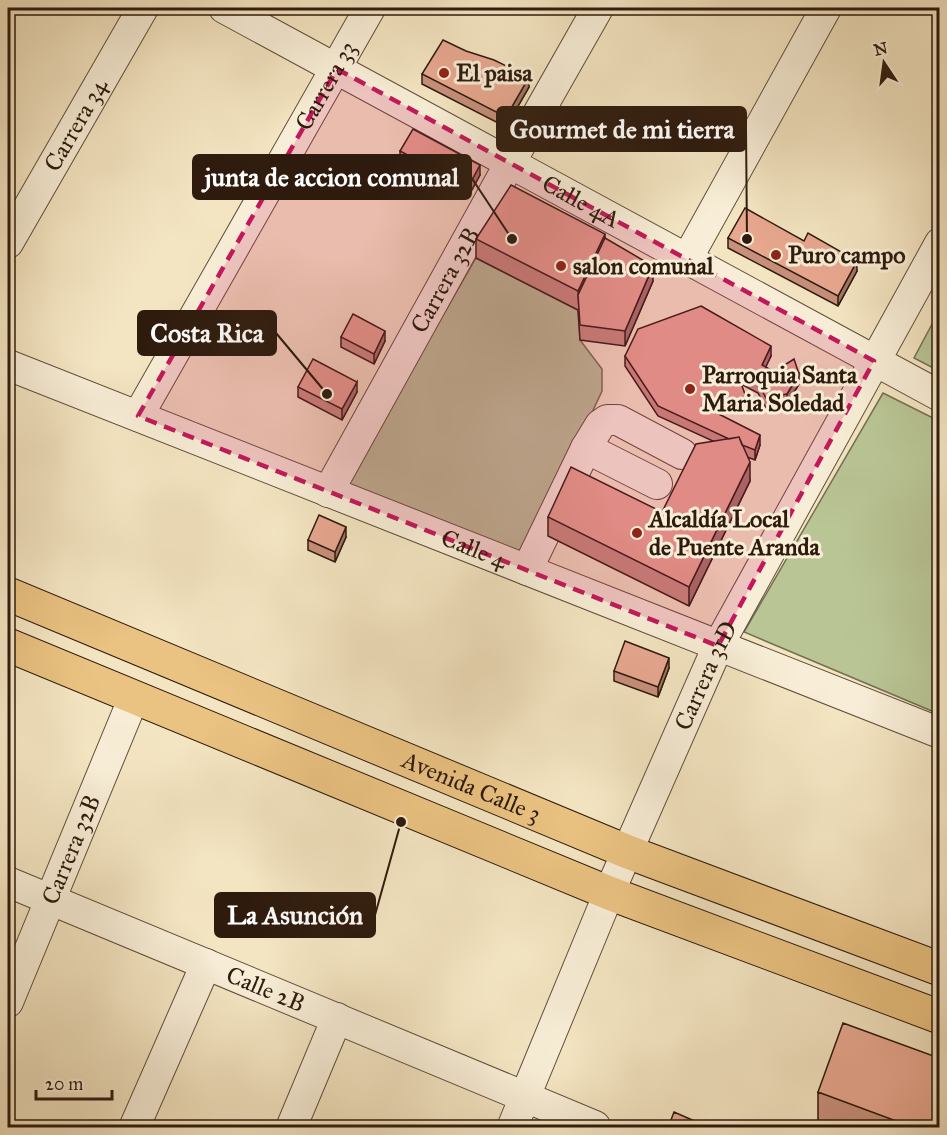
<svg xmlns="http://www.w3.org/2000/svg" width="947" height="1135" font-family="'IM FELL Great Primer',serif">
	<style>
		.green { fill: #b9c595; stroke: #747052; stroke-width: 1.5 }
		.lines { fill: none; stroke-linecap: round; stroke-linejoin: round }
		.minor-casing { stroke: #604e3b; stroke-width: 32 }
		.major-casing { stroke: #2e1b0e; stroke-width: 35 }
		.minor { stroke: #f8eed7; stroke-width: 30 }
		.major { stroke: #eac281; stroke-width: 33 }
		.wall { fill: #c8907c; stroke: #2e1b0e; stroke-width: 1.5 }
		.shaded-wall { fill: #a27665; stroke: #2e1b0e; stroke-width: 1.5 }
		.building { fill: #e8a890; stroke: #2e1b0e; stroke-width: 1.5 }
		.marked { fill: #c2185b; fill-opacity: 0.2; stroke: #c2185b; stroke-width: 4.5; stroke-dasharray: 12 8; stroke-linejoin: round }
		.poi-dot { fill: #8f2418; stroke: #f8eed7; stroke-width: 2 }
		.labels { text-anchor: middle; dominant-baseline: central; stroke-width: 6; stroke-linejoin: round; paint-order: stroke }
		.poi-label { font-size: 24px; font-weight: bold; fill: #2e1b0e; stroke: #f8eed7; text-anchor: start }
		.street-label { font-size: 24px; fill: #2e1b0e; stroke: #f8eed7 }
		.leader { fill: none; stroke: #2e1b0e; stroke-width: 2 }
		.callout-dot { fill: #2e1b0e; stroke: #f8eed7; stroke-width: 2 }
		.callout { fill: #2e1b0e; stroke: #2e1b0e; stroke-width: 2 }
		.callout-label { font-size: 26px; text-anchor: middle; font-weight: bold; fill: #fff }
	</style>
	<rect width="100%" height="100%" fill="#f4e5c2"/>
	<filter id="stains"><feTurbulence type="fractalNoise" baseFrequency=".00333" numOctaves="4"/><feColorMatrix values="0 0 0 0 .2 0 0 0 0 .09 0 0 0 0 .02 0 0 0 .5 -.17"/></filter>
	<radialGradient id="worn" r=".72"><stop offset=".6" stop-color="#630" stop-opacity="0"/><stop offset="1" stop-color="#630" stop-opacity=".3"/></radialGradient>
	<path class="green" d="M476 258 578 310 580 340 602 369V391L523 560 342 491Z
		M939 311V371L914 358Z
		M883 393 939 421V714L744 632Z"/>
	<g class="lines">
		<g class="minor-casing">
			<g id="minor">
				<path id="s1" d="M224 8 940 396"/>
				<path id="s2" d="M8 243 143 8"/>
				<path d="M687 259 826 8"/>
				<path id="s3" d="M8 365 940 733"/>
				<path id="s4" d="M138 416 370 8"/>
				<path d="M586 448 657 484"/>
				<path id="s5" d="M328 492 510 163 598 8"/>
				<path d="M527 570 586 448 600 425 607 420H618L682 454"/>
				<path id="s6" d="M8 882 595 1126"/>
				<path id="s7" d="M8 1002 134 697"/>
				<path d="M134 1128 206 964"/>
				<path d="M291 1128 337 1018"/>
				<path id="s8" d="M512 1128 609 893 718 646 940 243"/>
			</g>
		</g>
		<g class="major-casing">
			<g id="major">
				<path id="s9" d="M8 594 628 852 940 969"/>
				<path d="M8 645 609 893 940 1017"/>
			</g>
		</g>
		<use href="#minor" class="minor"/>
		<use href="#major" class="major"/>
	</g>
	<path class="wall" d="M422 74 529 87 506 127 422 84Z
		M530 129 559 133 550 145 530 134Z
		M400 151 480 175 468 197 400 161Z
		M605 238 653 281 625 346 580 340 578 310 476 258V239Z
		M728 238 857 271 838 306 728 248Z
		M341 337 385 341 374 364 341 347Z
		M625 356H771L765 367 799 384 787 404 766 408 758 393 741 384 746 407 717 413 760 445 755 460 747 457 750 481 689 606 548 536V517L662 512 713 441 658 416 625 366Z
		M298 387 357 392 342 420 298 397Z
		M346 537 335 562 308 550V540Z
		M669 668 658 697 614 681V671Z
		M818 1092 939 1128H825L818 1125Z"/>
	<path class="shaded-wall" d="M529 77V87L506 127V117Z
		M559 127V133L550 145V140Z
		M480 165V175L468 197V187Z
		M605 234V252L579 309 578 291Z
		M857 261V271L838 306V296Z
		M653 266V281L625 346V331Z
		M385 331V341L374 364V354Z
		M771 346V356L762 375V365Z
		M799 374V384L787 404V394Z
		M357 382V392L342 420V409Z
		M746 397V407L703 416V406Z
		M760 435V445L755 460V450Z
		M750 462V481L689 606V587Z
		M346 527V537L335 562V552Z
		M669 658V668L658 697V687Z"/>
	<path class="building" d="M443 40 466 51 494 60 529 77 506 117 422 74Z
		M413 129 480 165 468 187 400 151Z
		M511 185 605 234 578 291 476 239Z
		M745 208 804 241 808 233 857 261 838 296 728 238Z
		M605 238 653 266 625 331 580 325 578 295Z
		M701 306 771 346 762 365 774 372 794 359 799 374 787 394 766 398 758 383 737 372 746 397 703 406 760 435 755 450 742 445 739 437 729 439 658 406 625 356 638 329Z
		M353 314 385 331 374 354 341 337Z
		M313 359 357 382 342 409 298 387Z
		M739 437 750 462 689 587 548 517 571 467 662 512 696 444Z
		M319 515 346 527 335 552 308 540Z
		M625 641 669 658 658 687 614 671Z
		M843 1023 939 1058V1128H915L818 1092Z
		M674 1112 699 1123 697 1128H668Z"/>
	<path class="marked" d="M337 69 874 361 718 646 138 416Z"/>
	<g class="poi-dot">
		<circle cx="444" cy="73" r="6"/>
		<circle cx="776" cy="255" r="6"/>
		<circle cx="561" cy="266" r="6"/>
		<circle cx="690" cy="389" r="6"/>
		<circle cx="637" cy="533" r="6"/>
	</g>
	<g class="labels">
		<g class="poi-label">
			<text x="456" y="73">El paisa</text>
			<text x="788" y="255">Puro campo</text>
			<text x="573" y="266">salon comunal</text>
			<text x="702" y="375">Parroquia Santa<tspan x="702" dy="28">Maria Soledad</tspan></text>
			<text x="649" y="519">Alcaldía Local<tspan x="649" dy="28">de Puente Aranda</tspan></text>
		</g>
		<g class="street-label">
			<text stroke="none"><textPath href="#s4" startOffset="380">Carrera 33</textPath></text>
			<text stroke="none"><textPath href="#s2" startOffset="136">Carrera 34</textPath></text>
			<text stroke="none"><textPath href="#s1" startOffset="406">Calle 4A</textPath></text>
			<text stroke="none"><textPath href="#s5" startOffset="242">Carrera 32B</textPath></text>
			<text stroke="none"><textPath href="#s3" startOffset="501">Calle 4</textPath></text>
			<text stroke="none"><textPath href="#s8" startOffset="492">Carrera 31D</textPath></text>
			<text stroke="none"><textPath href="#s9" startOffset="502">Avenida Calle 3</textPath></text>
			<text stroke="none"><textPath href="#s7" startOffset="165">Carrera 32B</textPath></text>
			<text stroke="none"><textPath href="#s6" startOffset="279">Calle 2B</textPath></text>
		</g>
	</g>
	<path class="leader" d="M747 239L746 129M512 239L471 177M327 394L276 333M401 822L375 915"/>
	<g class="callout-dot">
		<circle cx="747" cy="239" r="6"/>
		<circle cx="512" cy="239" r="6"/>
		<circle cx="327" cy="394" r="6"/>
		<circle cx="401" cy="822" r="6"/>
	</g>
	<g class="callout">
		<rect x="497" y="107" width="249" height="44" rx="6"/>
		<rect x="193" y="155" width="278" height="44" rx="6"/>
		<rect x="138" y="311" width="138" height="44" rx="6"/>
		<rect x="215" y="893" width="160" height="44" rx="6"/>
	</g>
	<g class="callout-label">
		<text x="622" y="138">Gourmet de mi tierra</text>
		<text x="332" y="186">junta de accion comunal</text>
		<text x="207" y="342">Costa Rica</text>
		<text x="295" y="924">La Asunción</text>
	</g>
	<rect width="947" height="1135" fill="none" stroke="#f4e5c2" stroke-width="30"/>
	<rect x="9" y="9" width="929" height="1117" fill="none" stroke="#2e1b0e" stroke-width="3"/>
	<rect x="15" y="15" width="917" height="1105" fill="none" stroke="#2e1b0e" stroke-width="1.5"/>
	<g transform="translate(884 63) rotate(347)" stroke="#f8eed7" stroke-width="4.5" paint-order="stroke">
	<path d="M0-4.5L10 22L0 15L-10 22Z" fill="#2e1b0e"/>
	<text y="-9" font-size="16" font-weight="bold" text-anchor="middle" fill="#2e1b0e">N</text>
	</g>
	<path d="M36 1090v9h76v-9" fill="none" stroke="#2e1b0e" stroke-width="3"/>
	<text x="45" y="1090" font-size="18" fill="#2e1b0e" stroke="#f8eed7" stroke-width="4.5" paint-order="stroke">20 m</text>
	<rect width="100%" height="100%" filter="url(#stains)"/>
	<rect width="100%" height="100%" fill="url(#worn)"/>
</svg>
